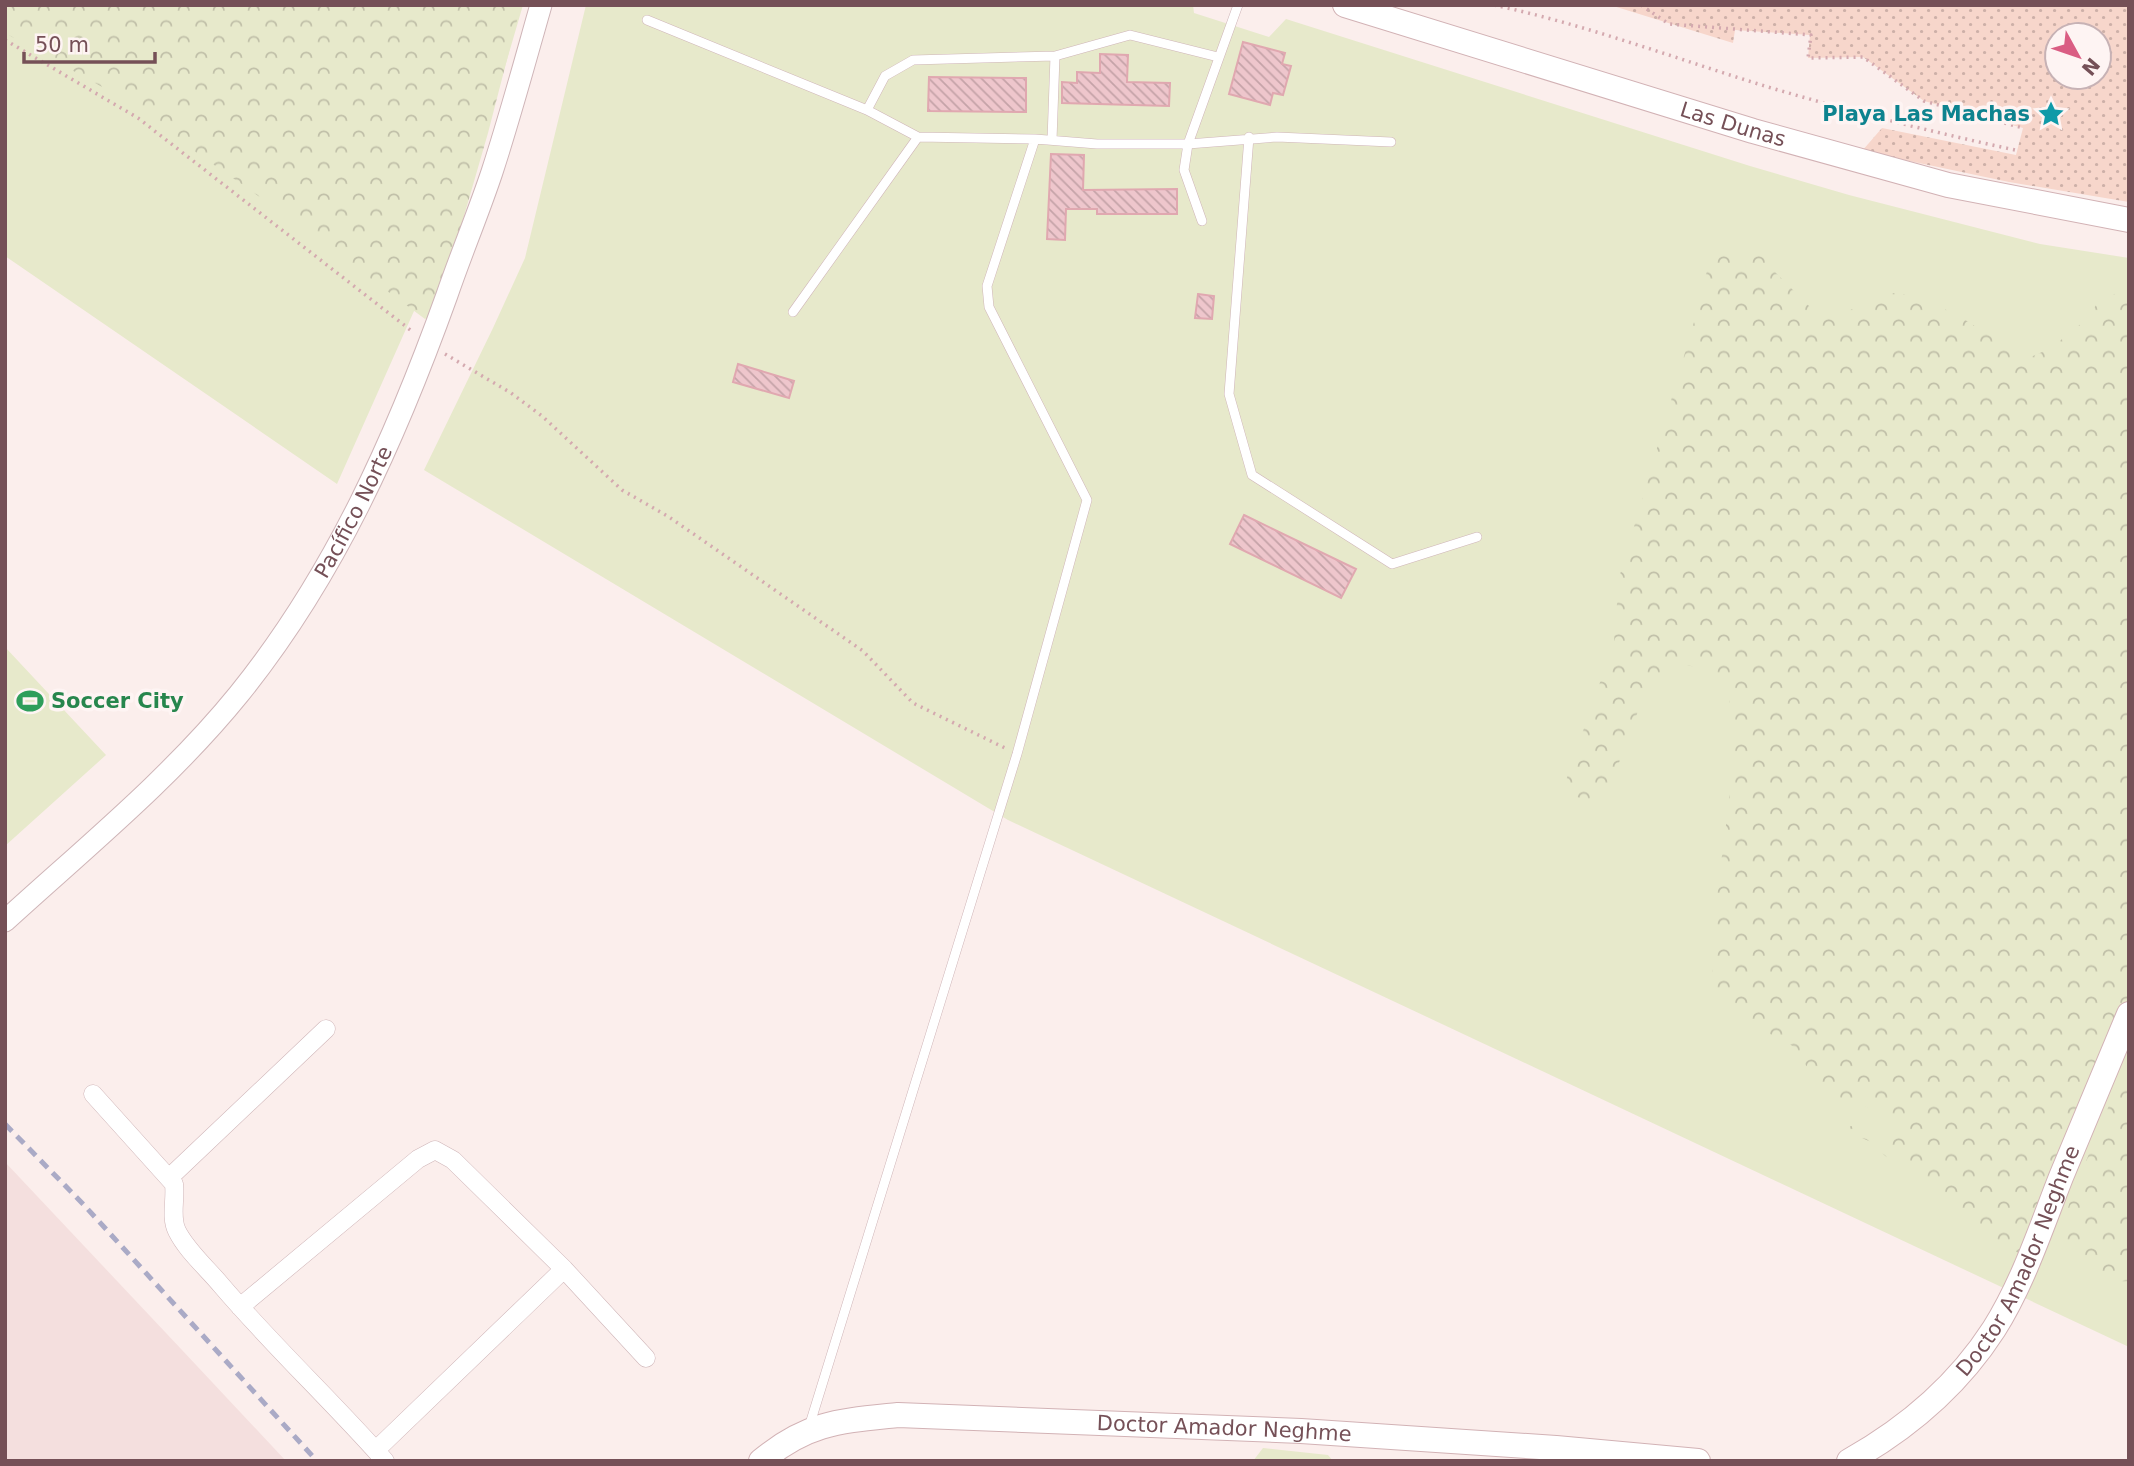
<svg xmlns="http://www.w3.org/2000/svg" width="2134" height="1466" font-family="'DejaVu Sans',sans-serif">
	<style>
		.residential { fill: #f4dfde }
		.green { fill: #e7e9cb }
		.sand { fill: url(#sand-dots); fill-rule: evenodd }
		.park { fill: url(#park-crowns) }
		.building { fill: url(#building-back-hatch); stroke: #e0a8b0; stroke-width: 2 }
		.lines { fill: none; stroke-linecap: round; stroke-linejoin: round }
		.service-casing { stroke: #cfb5b8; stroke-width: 10 }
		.minor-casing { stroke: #cfb5b8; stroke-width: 19 }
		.tertiary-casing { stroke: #cfb5b8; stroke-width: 23 }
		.secondary-casing { stroke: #d2b2b5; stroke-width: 26 }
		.path { stroke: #d4a9af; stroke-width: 3.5; stroke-dasharray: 2 5; stroke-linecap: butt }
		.service { stroke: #fff; stroke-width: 9 }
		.minor { stroke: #fff; stroke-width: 18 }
		.tertiary { stroke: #fff; stroke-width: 21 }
		.secondary { stroke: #fff; stroke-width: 24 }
		.rail { stroke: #aaaac6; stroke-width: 5; stroke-dasharray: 10 7; stroke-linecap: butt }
		.labels { text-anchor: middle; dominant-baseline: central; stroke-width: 7; stroke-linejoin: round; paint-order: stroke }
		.culture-label { font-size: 21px; font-weight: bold; fill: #0d838f; stroke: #fef4f3; text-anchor: end }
		.street-label { font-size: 21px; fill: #755057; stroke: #fef4f3 }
		.leisure-label { font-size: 21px; font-weight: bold; fill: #27864d; stroke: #fef4f3; text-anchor: start }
	</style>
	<defs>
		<pattern id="sand-dots" width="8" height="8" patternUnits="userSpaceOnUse" patternTransform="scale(1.75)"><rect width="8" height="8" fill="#f7d6cb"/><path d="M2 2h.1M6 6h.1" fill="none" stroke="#cdb0a8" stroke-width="1.8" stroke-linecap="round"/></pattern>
		<pattern id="park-crowns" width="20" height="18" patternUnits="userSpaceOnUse" patternTransform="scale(1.75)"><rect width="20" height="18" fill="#e7e9cb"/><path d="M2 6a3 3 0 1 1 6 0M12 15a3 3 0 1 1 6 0" fill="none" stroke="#c0bfa8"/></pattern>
		<pattern id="building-back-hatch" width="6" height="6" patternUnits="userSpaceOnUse" patternTransform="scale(1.75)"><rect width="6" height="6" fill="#eec6cc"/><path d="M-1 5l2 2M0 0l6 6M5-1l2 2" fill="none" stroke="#c5a3a8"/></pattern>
	</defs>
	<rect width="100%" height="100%" fill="#fbeeec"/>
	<path class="residential" d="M5 1162 182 1350 286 1461H5Z"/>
	<path class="green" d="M5 5H523L471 183 337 484 5 256Z
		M586 5H1193L1194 13 1269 37 1286 19 1750 166 1849 195 2040 244 2129 258V1347L1008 820 424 470 493 328 525 258Z
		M5 647 106 755 5 846Z
		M1263 1448 1328 1455 1333 1461H1253Z"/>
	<path class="sand" d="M1610 5H2129V202L2009 182 1862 151 1882 128 2016 155 2023 128 1924 101 1863 57 1808 58 1810 35 1735 30 1733 43ZM2057 35H2099V77H2057Z"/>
	<path class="park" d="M5 5H521L488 133 436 313 425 319 267 202 104 88 5 33Z
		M1732 249H1748L1762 254 1775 272 1815 312 1833 317 1892 293 1911 295 1956 314 2021 356H2033L2051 348 2087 319 2098 302 2129 287V1000L2109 1054 2025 1257 2002 1243 1884 1155 1869 1141 1857 1136 1848 1128 1851 1126 1894 1134 1897 1126 1894 1122C1880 1115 1866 1105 1851 1100 1841 1097 1829 1097 1820 1092 1806 1084 1810 1059 1794 1047 1768 1029 1725 1022 1711 991 1713 959 1714 926 1717 895 1722 848 1743 733 1727 693 1723 683 1704 670 1694 667 1637 648 1629 772 1601 794 1589 803 1578 798 1566 792L1567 777 1614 642 1619 578 1699 305C1705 276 1704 263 1732 249Z
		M2129 1060V1281C2096 1284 2064 1261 2065 1225 2066 1207 2076 1186 2083 1169 2097 1132 2113 1096 2129 1060Z"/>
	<path class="building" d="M1243 42 1285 53 1282 64 1291 66 1283 95 1273 93 1270 105 1229 94Z
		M1100 54 1128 55 1127 82 1170 83 1169 106 1062 103V82L1077 83V72L1100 73Z
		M929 77 1026 78V112L928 111Z
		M1051 154 1084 155 1083 190 1177 189V214H1097V209H1066L1065 240 1047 239Z
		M1198 294 1214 296 1212 319 1195 318Z
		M738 364 794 381 789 398 733 382Z
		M1244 515 1356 569 1341 598 1230 544Z"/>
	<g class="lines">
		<g class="service-casing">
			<path id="service" d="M647 20 867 110 918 137 1035 139 1097 144H1188L1277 137 1391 142
				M867 110 885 76 913 60 1055 56 1130 35 1218 57
				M1249 137 1229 394 1252 475 1392 564 1477 537
				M1052 140 1055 56
				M1202 221 1184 170 1188 144 1238 5
				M793 312 918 137
				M809 1427 1017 754 1087 500 989 307 987 286 1035 139"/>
		</g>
		<g class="minor-casing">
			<path id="minor" d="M93 1094 174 1184C176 1200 170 1217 177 1231 187 1251 207 1268 221 1285 273 1346 332 1401 385 1461
				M170 1177 326 1029
				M240 1307 418 1159 435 1150 453 1160 564 1269 646 1358
				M376 1450 564 1269"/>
		</g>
		<g class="tertiary-casing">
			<g id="tertiary">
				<path id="s1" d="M5 921C85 848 171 778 239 694 335 575 396 437 447 295 461 254 478 214 492 172 510 117 525 61 541 5"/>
			</g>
		</g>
		<g class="secondary-casing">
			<g id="secondary">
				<path id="s2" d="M1345 5 1753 131 1948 185 2129 220"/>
				<path id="s3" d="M761 1461C808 1422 840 1421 898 1415L1301 1431 1556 1448 1698 1461"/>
				<path id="s4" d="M1849 1461C1906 1429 1958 1385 1994 1329 2023 1283 2041 1228 2061 1177 2083 1123 2106 1069 2129 1014"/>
			</g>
		</g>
		<path class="path" d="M1494 5C1587 25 1677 59 1768 87 1849 111 1932 132 2015 150
			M1641 5 1669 24 1811 35 1808 58 1863 57 1924 101 2023 128
			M5 40 138 118 413 332
			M445 354 511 393 542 416 622 490 669 517 863 651 913 703 1005 748"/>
		<use href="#service" class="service"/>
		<use href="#minor" class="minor"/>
		<use href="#tertiary" class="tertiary"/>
		<use href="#secondary" class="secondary"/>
		<path class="rail" d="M5 1124 84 1205 317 1461"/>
	</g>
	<defs>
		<g id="sight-bare" transform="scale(2.1)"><path d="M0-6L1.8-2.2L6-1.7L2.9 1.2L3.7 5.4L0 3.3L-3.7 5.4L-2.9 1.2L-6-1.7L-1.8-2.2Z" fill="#0f9aa8" stroke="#fef4f3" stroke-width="2.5" paint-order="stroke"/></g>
		<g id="stadium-bare" transform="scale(2.1)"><path d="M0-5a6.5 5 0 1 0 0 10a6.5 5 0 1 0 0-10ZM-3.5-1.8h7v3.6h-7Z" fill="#2e9e5b" stroke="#fef4f3" stroke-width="2.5" paint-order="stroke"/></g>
	</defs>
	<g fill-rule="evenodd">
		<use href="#sight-bare" x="2051" y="114"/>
		<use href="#stadium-bare" x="30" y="701"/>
	</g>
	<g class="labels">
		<g class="culture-label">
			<text x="2030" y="114">Playa Las Machas</text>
		</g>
		<g class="street-label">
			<text stroke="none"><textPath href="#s2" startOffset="406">Las Dunas</textPath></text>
			<text stroke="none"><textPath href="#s1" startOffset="542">Pacífico Norte</textPath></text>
			<text stroke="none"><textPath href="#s4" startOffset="270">Doctor Amador Neghme</textPath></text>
			<text stroke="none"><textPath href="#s3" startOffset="474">Doctor Amador Neghme</textPath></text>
		</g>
		<g class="leisure-label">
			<text x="51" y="701">Soccer City</text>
		</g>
	</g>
	<rect width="2134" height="1466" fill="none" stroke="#755057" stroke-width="14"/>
	<g transform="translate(2078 56) rotate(130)"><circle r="33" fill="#fef4f3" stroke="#c7b2b5" stroke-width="2"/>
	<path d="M0-5L12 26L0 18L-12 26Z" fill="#da5d83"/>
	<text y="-10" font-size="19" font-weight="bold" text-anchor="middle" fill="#755057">N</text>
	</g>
	<path d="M24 52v10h131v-10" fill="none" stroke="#755057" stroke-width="3.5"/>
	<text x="35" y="52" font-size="21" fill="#755057" stroke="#fef4f3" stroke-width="5" paint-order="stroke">50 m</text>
</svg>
